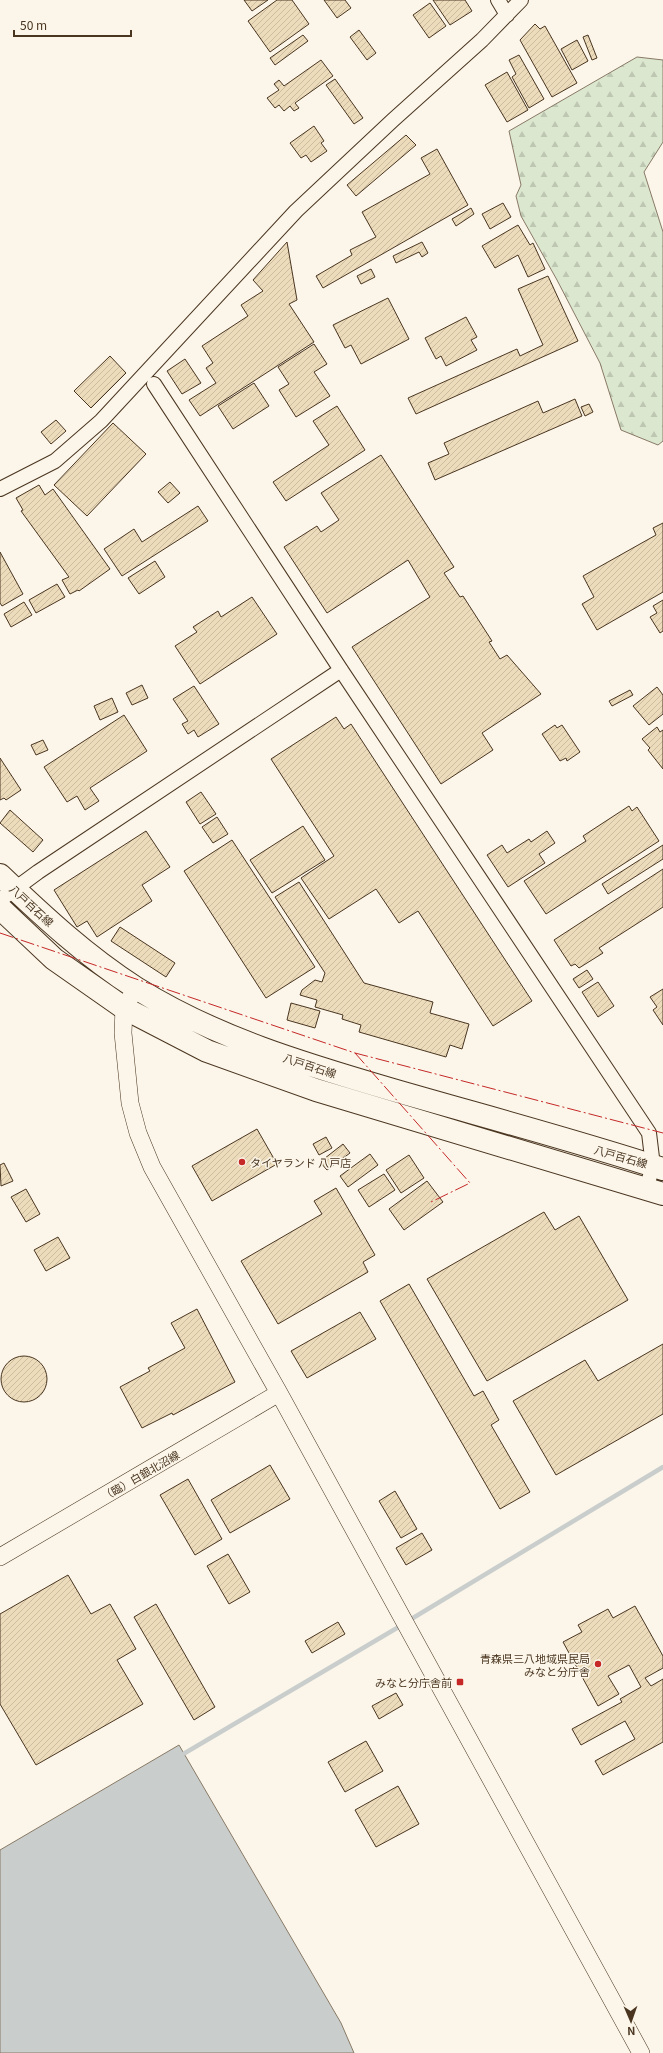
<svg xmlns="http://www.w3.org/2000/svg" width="663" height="2053" font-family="Georgia,'Noto Sans JP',serif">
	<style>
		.forest { fill: url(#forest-firs); stroke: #887966 }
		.water { fill: #c9cecd; stroke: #887966 }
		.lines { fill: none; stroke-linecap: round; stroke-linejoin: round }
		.stream { stroke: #c9cecd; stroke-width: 4.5 }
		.building { fill: url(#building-hatch); stroke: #4a3520 }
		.minor-casing { stroke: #4a3520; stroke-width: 16 }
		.tertiary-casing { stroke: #4a3520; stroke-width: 18 }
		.primary-casing { stroke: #4a3520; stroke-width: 24 }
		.minor { stroke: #fbf6e9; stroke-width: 14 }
		.tertiary { stroke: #fbf6e9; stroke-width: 17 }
		.primary { stroke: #fbf6e9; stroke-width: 22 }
		.power { stroke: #c62828; stroke-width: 1; stroke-dasharray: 14 3 2 3; stroke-linecap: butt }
		.poi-dot { fill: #c62828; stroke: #fbf6e9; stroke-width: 1.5 }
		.labels { text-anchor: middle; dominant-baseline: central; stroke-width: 3; stroke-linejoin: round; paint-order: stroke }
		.street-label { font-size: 11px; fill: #4a3520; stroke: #fbf6e9 }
		.poi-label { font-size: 11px; fill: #4a3520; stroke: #fbf6e9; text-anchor: end }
	</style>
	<defs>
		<pattern id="forest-firs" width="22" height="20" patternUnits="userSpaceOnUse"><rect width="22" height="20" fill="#dce7d0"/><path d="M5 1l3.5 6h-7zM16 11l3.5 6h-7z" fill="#bec7b2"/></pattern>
		<pattern id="building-hatch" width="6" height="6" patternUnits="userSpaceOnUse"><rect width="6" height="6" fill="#ecdcbc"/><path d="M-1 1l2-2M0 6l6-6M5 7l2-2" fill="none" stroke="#ccbda1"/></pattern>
	</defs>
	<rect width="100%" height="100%" fill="#fbf6e9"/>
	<path class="forest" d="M637 57 663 60V142L644 172 663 232V441L658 445 621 430 600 363 557 280 521 216 516 196 521 185 509 131Z"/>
	<path class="water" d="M179 1745 341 2023 354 2053H0V1850Z"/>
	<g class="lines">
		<path class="stream" d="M408 1621 663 1467
			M185 1753 402 1625"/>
	</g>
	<path class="building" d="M244 0H268L252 11Z
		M277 0H292L309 24 270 52 248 21Z
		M324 0H345L351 8 337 18Z
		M433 0H465L472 11 450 25Z
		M430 3 446 26 429 38 413 15Z
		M535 24 540 29 545 26 577 83 552 97 520 40Z
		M359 30 376 53 367 60 350 37Z
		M303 35 308 41 275 65 270 58Z
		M588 35 597 58 592 60 583 37Z
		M577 40 588 61 572 70 561 49Z
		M519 55 544 99 529 108 512 77 516 74 509 60Z
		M321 60 333 76 295 103 299 108 294 111 290 106 284 111 279 105 275 108 267 98 279 90 274 84 279 80 284 86Z
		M507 72 528 110 507 122 485 85Z
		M335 79 363 118 354 124 326 85Z
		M314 126 324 141 321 143 327 151 311 162 306 155 301 158 290 143Z
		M406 135 416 145 356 196 347 185Z
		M437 149 468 205 323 288 316 276 352 255 350 250 376 237 362 212 430 174 421 158Z
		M503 203 511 217 490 229 482 214Z
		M471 208 474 214 456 226 452 219Z
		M518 225 530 245 533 243 545 269 528 277 518 255 495 268 482 246Z
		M287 242 297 300 289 304 314 342 200 416 189 400 216 383 206 368 213 363 202 346 248 316 241 305 263 291 253 280Z
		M422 242 428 253 422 257 419 252 396 263 393 256Z
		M371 269 375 277 361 284 357 276Z
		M548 276 578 341 416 414 408 398 517 349 520 356 543 345 518 289Z
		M388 298 409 339 361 364 351 345 345 348 333 325Z
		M466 317 477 337 471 340 477 350 446 366 441 356 436 359 425 338Z
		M314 344 327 364 314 372 330 396 296 417 279 390 289 384 278 367Z
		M110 356 126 373 91 408 74 391Z
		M185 359 201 383 182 394 167 371Z
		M254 383 269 406 233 429 218 406Z
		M575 399 582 416 435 480 428 463 449 454 444 443 538 401 543 413Z
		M589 404 593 412 585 416 581 407Z
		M337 406 365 450 286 501 273 482 329 445 313 421Z
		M56 420 66 431 51 444 41 432Z
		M113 423 146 454 87 516 54 485Z
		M381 455 454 567 444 573 460 597 463 596 492 641 489 642 500 659 507 655 541 694 482 733 493 750 441 784 352 647 430 597 408 560 327 613 284 547 317 526 321 532 339 520 321 493Z
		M170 482 180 493 168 503 158 492Z
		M39 485 45 495 53 489 110 569 79 591 78 590 70 594 62 580 69 577 21 511 23 510 16 498Z
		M198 506 208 521 122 576 104 549 134 529 142 542Z
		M663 523V592L597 630 582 604 594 597 583 576 656 535 653 528Z
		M0 552 23 594 2 606 0 603Z
		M155 561 165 577 139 594 128 578Z
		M57 584 65 597 36 613 29 600Z
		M252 597 277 634 200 684 175 646 197 632 193 627 218 611 221 617Z
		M663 600V631L660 633 650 617 657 613 653 606Z
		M24 602 32 615 11 627 4 614Z
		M142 685 148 698 132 705 126 693Z
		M194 686 219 724 198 737 194 730 188 734 182 724 188 721 173 699Z
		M657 687 663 695V714L649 725 633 706Z
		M630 690 633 695 612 706 609 701Z
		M112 698 118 712 100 720 94 706Z
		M124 715 147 751 90 788 99 801 85 810 77 796 67 802 44 767Z
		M336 717 344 729 351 724 532 1001 493 1026 418 911 399 923 376 889 329 919 301 878 334 856 271 759Z
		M555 725 557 728 562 725 580 752 567 761 566 758 560 761 542 734Z
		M657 727 660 732 663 730V769L648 750 650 748 642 739Z
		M43 740 48 750 36 755 31 745Z
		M0 758 21 790 6 800 4 798 0 800Z
		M201 792 216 814 200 824 186 802Z
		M629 806 632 811 637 807 659 841 546 914 524 881 586 841 583 836Z
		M10 810 43 840 33 852 0 823Z
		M217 817 228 834 213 843 202 827Z
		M303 826 325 860 272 893 250 860Z
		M146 831 170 867 142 885 152 901 97 937 87 921 77 927 54 890Z
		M547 831 555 843 539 854 545 863 508 887 487 855 502 845 507 853 529 839 531 842Z
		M232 840 315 967 266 998 184 871Z
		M663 845V859L608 894 602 884Z
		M663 869V907L599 948 603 953 579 968 575 964 571 966 554 940Z
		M299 882 364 983 433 1002 430 1013 469 1024 462 1049 450 1045 446 1057 359 1032 361 1025 342 1019 343 1015 315 1007 317 1000 300 995 302 990 315 980 322 982 325 973 275 897Z
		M120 927 175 963 166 977 111 941Z
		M587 970 593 979 579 988 573 979Z
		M598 982 614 1006 598 1017 582 992Z
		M663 989V1025L653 1010 657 1007 650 997Z
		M291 1003 320 1011 315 1028 287 1020Z
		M257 1129 277 1164 212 1201 192 1166Z
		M326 1137 332 1148 319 1155 313 1144Z
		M343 1144 350 1153 327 1170 320 1162Z
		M370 1154 378 1165 348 1187 340 1176Z
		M409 1155 424 1178 401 1193 386 1170Z
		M4 1163 13 1181 1 1186 0 1165Z
		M384 1174 395 1190 369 1207 358 1190Z
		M427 1181 443 1202 404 1230 389 1209Z
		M336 1188 375 1255 363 1262 368 1272 278 1324 241 1261 322 1214 314 1201Z
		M26 1189 40 1214 26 1222 11 1197Z
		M544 1212 555 1230 579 1216 628 1300 487 1381 427 1279Z
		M58 1237 70 1258 46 1271 34 1250Z
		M409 1284 474 1396 483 1391 499 1420 491 1425 530 1492 500 1509 380 1301Z
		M197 1309 235 1382 173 1415 172 1413 142 1428 120 1387 150 1371 148 1368 185 1348 171 1323Z
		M360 1312 376 1339 307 1378 291 1351Z
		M663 1344V1414L556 1475 513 1401 585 1360 598 1381Z
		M1 1379a23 23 0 1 1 46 0a23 23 0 1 1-46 0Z
		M270 1465 290 1499 230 1533 211 1500Z
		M188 1479 222 1539 195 1555 160 1495Z
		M395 1491 417 1529 401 1538 379 1501Z
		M422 1533 432 1550 406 1565 396 1548Z
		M228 1554 250 1592 229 1604 207 1566Z
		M68 1575 91 1614 110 1604 136 1649 117 1660 143 1704 36 1765 0 1704V1614Z
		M156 1604 215 1707 194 1720 134 1617Z
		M635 1606 663 1656V1668L645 1678 651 1686 663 1679V1742L603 1775 595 1761 635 1739 625 1721 581 1745 572 1729 622 1702 620 1699 641 1687 629 1665 608 1676 619 1694 598 1706 563 1642 582 1632 578 1625 608 1609 613 1618Z
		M338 1622 345 1634 312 1653 305 1641Z
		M396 1693 403 1705 379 1719 372 1706Z
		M366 1741 383 1771 345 1792 328 1762Z
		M398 1786 419 1824 376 1847 355 1810Z"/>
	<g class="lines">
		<g class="minor-casing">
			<path id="minor" d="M498 0 507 15
				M154 384 341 670 649 1133 653 1166 646 1189
				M0 489 55 461 101 421 296 211 393 120 482 40 521 0
				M0 900 38 872 341 670"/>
		</g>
		<g class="tertiary-casing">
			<path id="tertiary" d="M136 988 124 1008 123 1033 130 1103 138 1133 152 1167 279 1393 641 2053
				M0 1557 279 1393"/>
		</g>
		<g class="primary-casing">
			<path id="primary" d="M0 875C43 916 86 956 136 988 216 1038 304 1064 393 1090 483 1116 574 1140 663 1169
				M0 908 54 959 124 1008 207 1051 316 1090 663 1194"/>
		</g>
		<use href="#minor" class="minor"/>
		<use href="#tertiary" class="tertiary"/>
		<use href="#primary" class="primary"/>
		<path class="power" d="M0 933 355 1053 663 1133
			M355 1053 470 1183 431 1202"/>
	</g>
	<g class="poi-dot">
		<circle cx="242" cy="1162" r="4"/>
		<circle cx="598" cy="1664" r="4"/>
		<rect x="456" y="1678" width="8" height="8" rx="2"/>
	</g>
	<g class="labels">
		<g class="street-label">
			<text transform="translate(32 905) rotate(43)">八戸百石線</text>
			<text transform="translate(310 1065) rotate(18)">八戸百石線</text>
			<text transform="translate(621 1156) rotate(16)">八戸百石線</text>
			<text transform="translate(140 1475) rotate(-30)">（臨）白銀北沼線</text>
		</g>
		<g class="poi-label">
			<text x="250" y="1162" text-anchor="start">タイヤランド 八戸店</text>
			<text x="590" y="1658">青森県三八地域県民局<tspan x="590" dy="13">みなと分庁舎</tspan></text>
			<text x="452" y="1682">みなと分庁舎前</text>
		</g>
	</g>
	<g transform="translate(631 2021) rotate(178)" stroke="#fbf6e9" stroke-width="3" paint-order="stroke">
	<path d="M0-3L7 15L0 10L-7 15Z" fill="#4a3520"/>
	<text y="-6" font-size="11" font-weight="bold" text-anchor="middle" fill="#4a3520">N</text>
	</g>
	<path d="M14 30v6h117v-6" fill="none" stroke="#4a3520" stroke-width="2"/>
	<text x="20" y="30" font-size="12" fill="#4a3520" stroke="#fbf6e9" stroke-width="3" paint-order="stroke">50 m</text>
</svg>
